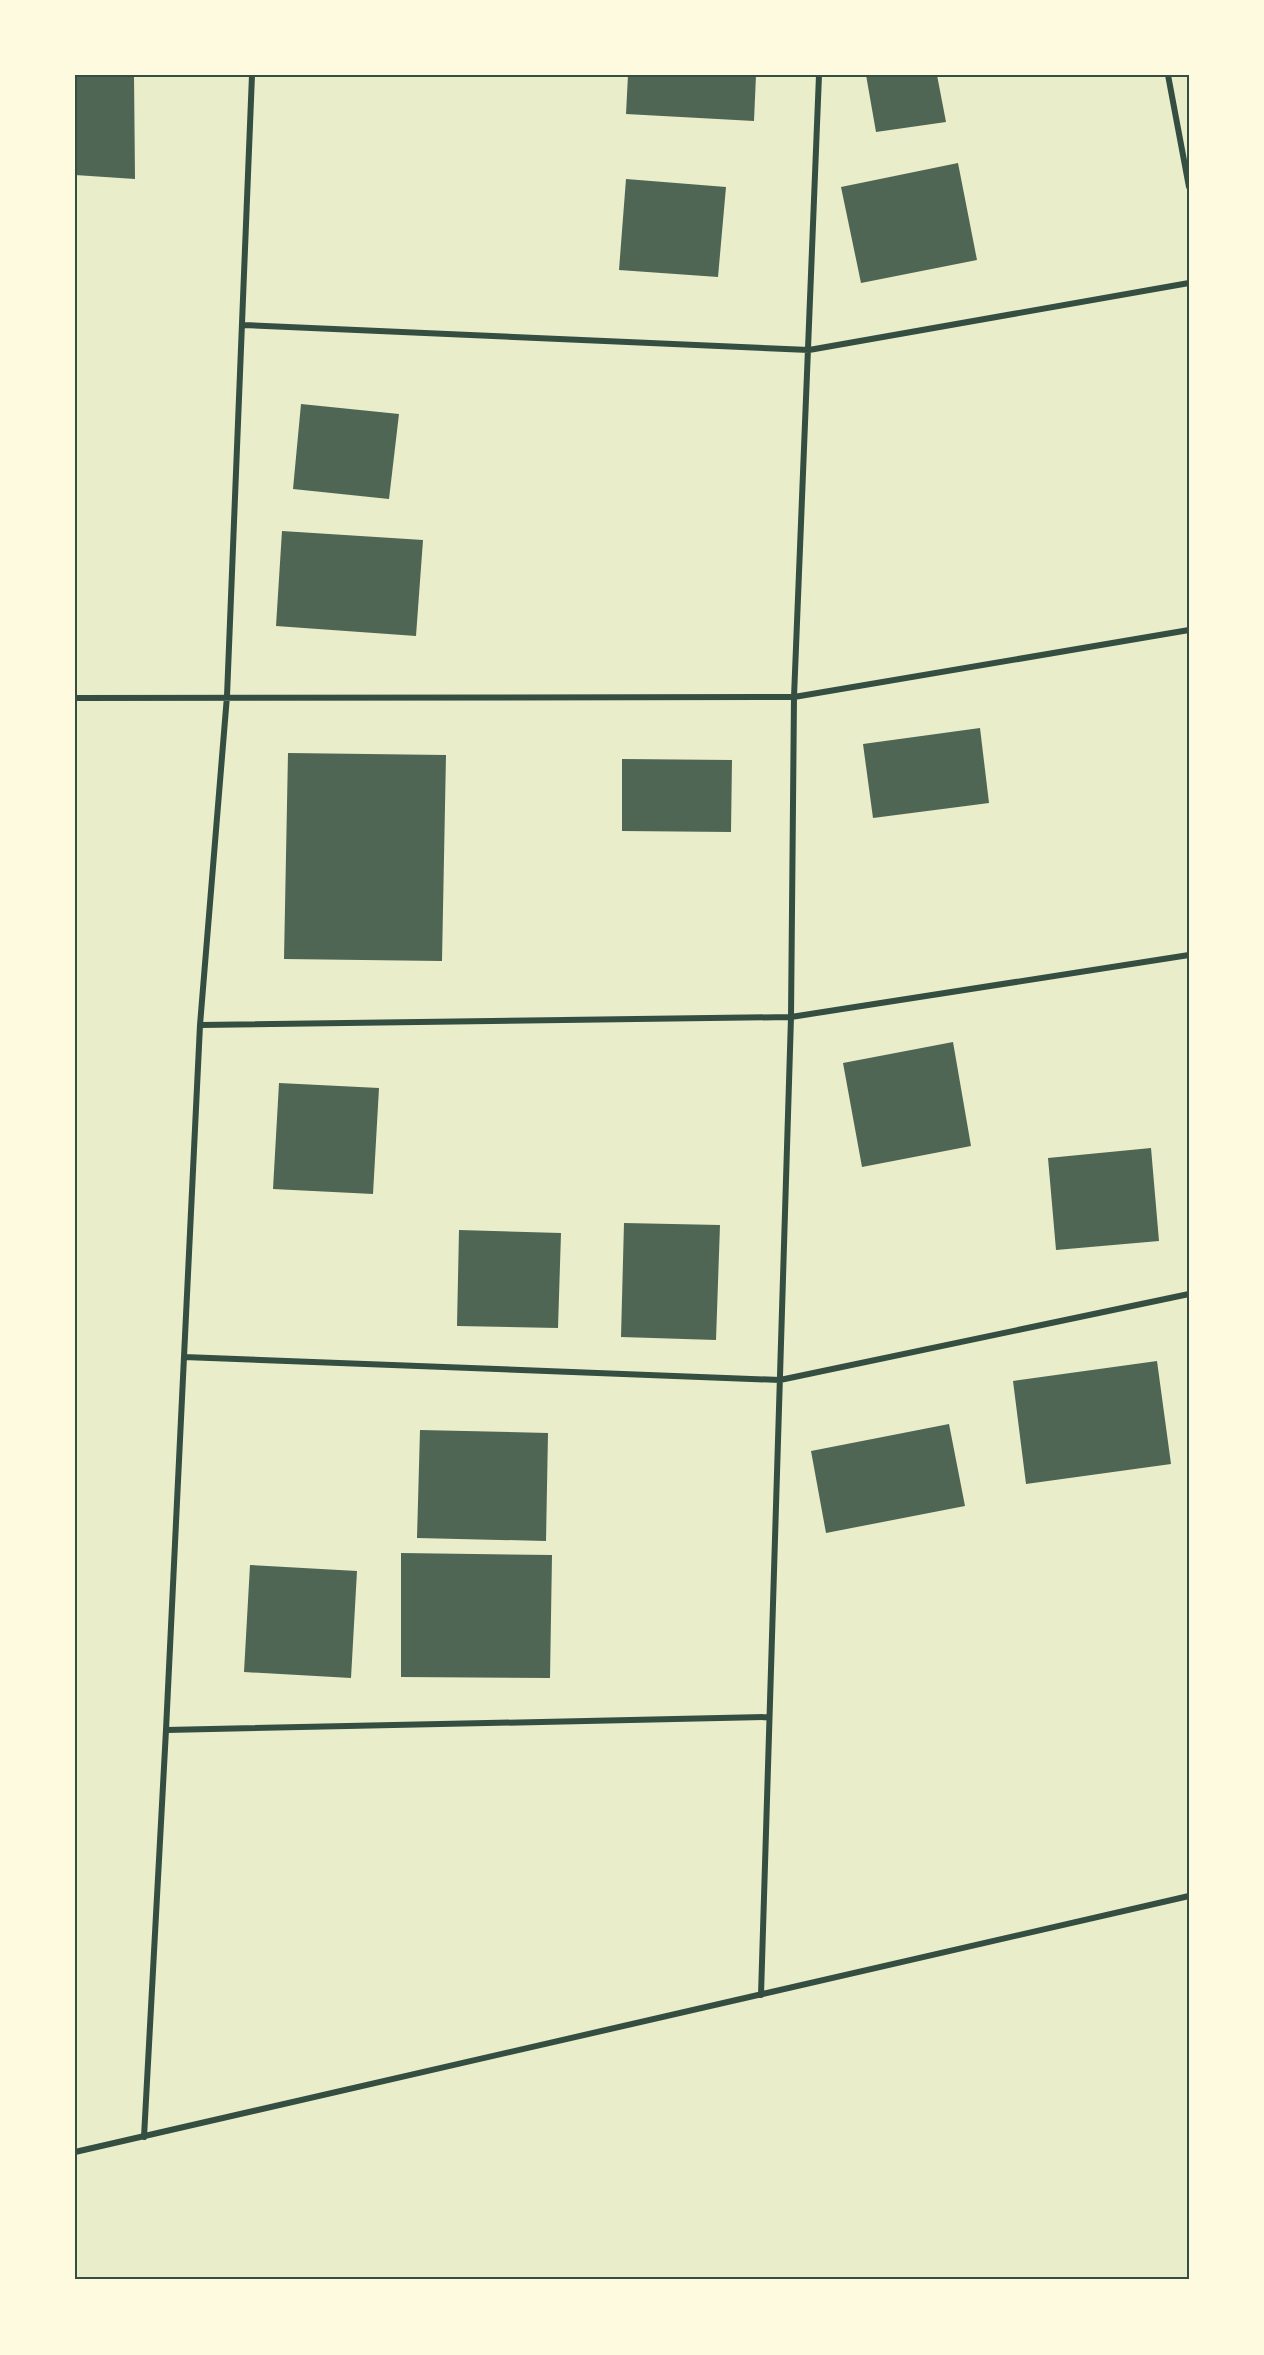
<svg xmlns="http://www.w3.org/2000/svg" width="1264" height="2355" font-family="'Source Serif 4',serif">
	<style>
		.building { fill: #4f6655 }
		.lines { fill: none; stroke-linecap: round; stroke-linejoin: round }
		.minor { stroke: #344e41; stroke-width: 6 }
		.neatline { fill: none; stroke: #344e41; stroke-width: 2 }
	</style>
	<rect width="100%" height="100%" fill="#e9edc9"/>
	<path class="building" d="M75 75H134L135 179 75 175Z
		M628 75H756L754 121 626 114Z
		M866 75H937L946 122 876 132Z
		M958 163 977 260 861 283 841 187Z
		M626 179 726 187 718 277 619 270Z
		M301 404 399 414 389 499 293 489Z
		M282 531 423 540 416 636 276 626Z
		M980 728 989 803 873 818 863 744Z
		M288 753 446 755 442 961 284 959Z
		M622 759 732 760 731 832 622 831Z
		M953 1042 971 1146 862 1167 843 1063Z
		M279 1083 379 1088 373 1194 273 1189Z
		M1151 1148 1159 1241 1056 1250 1048 1158Z
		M624 1223 720 1225 716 1340 621 1337Z
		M459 1230 561 1233 558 1328 457 1326Z
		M1157 1361 1171 1464 1026 1484 1013 1381Z
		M949 1424 965 1506 826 1533 811 1451Z
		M420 1430 548 1433 546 1541 417 1538Z
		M401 1553 552 1555 550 1678 401 1677Z
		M250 1565 357 1571 351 1678 244 1672Z"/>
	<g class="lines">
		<path class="minor" d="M1168 75 1189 187
			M242 325 809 350 1189 283
			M75 698 794 697 1189 630
			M200 1025 791 1017 1189 955
			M184 1357 780 1380 1189 1294
			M166 1730 769 1717
			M761 1995 791 1017 794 697 819 75
			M144 2137 166 1730 200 1025 227 696 252 75
			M75 2152 1189 1896"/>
	</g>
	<rect width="1264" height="2355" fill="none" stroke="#fefae0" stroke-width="153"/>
	<rect x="76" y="76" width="1112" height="2202" class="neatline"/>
</svg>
